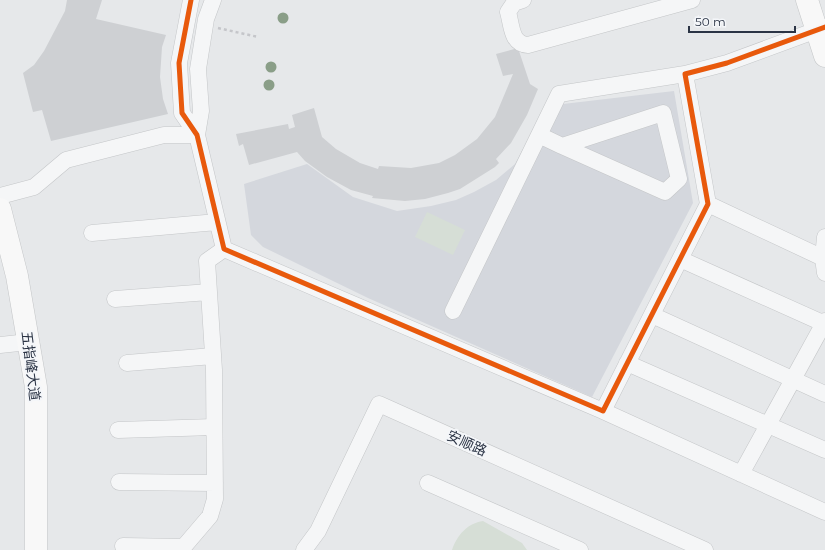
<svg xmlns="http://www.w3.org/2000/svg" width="825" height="550" font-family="Montserrat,'Noto Sans SC',sans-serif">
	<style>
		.built { fill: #d4d7dd }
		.green { fill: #d6ded6 }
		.building { fill: #ced0d3 }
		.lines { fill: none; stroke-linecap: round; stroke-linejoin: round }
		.street-casing { stroke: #c4c6c8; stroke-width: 17 }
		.secondary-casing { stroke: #c4c6c8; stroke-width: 23 }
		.path { stroke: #c5c6ca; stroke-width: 2.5; stroke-dasharray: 3 3; stroke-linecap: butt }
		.street { stroke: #f5f6f7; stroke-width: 16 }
		.secondary { stroke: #f8f8f8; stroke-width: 22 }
		.cycleway-casing { stroke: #f4f6f9; stroke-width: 8 }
		.cycleway { stroke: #e8590c; stroke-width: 5 }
		.tree { fill: #8a9e88 }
		.labels { text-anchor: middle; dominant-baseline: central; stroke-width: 4; stroke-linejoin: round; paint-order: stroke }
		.street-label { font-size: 14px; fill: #2b3445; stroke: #f4f6f9 }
	</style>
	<rect width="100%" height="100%" fill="#e6e8ea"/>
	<path class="built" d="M674 91 693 203 592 397 368 298 263 247 251 235 244 184 307 164 353 197 397 211 431 206 456 200 474 192 496 180 515 164 546 106Z"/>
	<path class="green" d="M427 212 465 230 453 255 415 237Z
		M483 521 522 543 527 550H452C457 535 468 523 483 521Z"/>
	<path class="building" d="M67 0H102L96 19 166 35 162 47 160 77 163 99 168 114 51 141 42 110 33 112 23 73 34 65 44 51 65 11Z
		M518 48 530 84 538 89 527 115 511 143 496 159 499 163 495 167 460 189 448 193 425 199 405 201 372 198 373 196 351 190 327 177 305 161 297 152 249 165 243 144 239 146 236 134 288 124 289 129 295 127 292 115 314 108 322 137 336 149 360 163 378 169 379 166 411 168 439 163 455 155 477 139 495 117 513 74 503 76 496 54Z"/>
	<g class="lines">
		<g class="street-casing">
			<path id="street" d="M191 0 179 63 182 113 197 135 224 249 603 411 708 204 685 74 727 63 825 27
				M523 0 514 3 508 12C512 26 511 44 528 45L692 0
				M197 135 201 111 198 69 206 19 213 0
				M539 135 562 146 663 113 679 179 665 192 562 146
				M0 196 34 187 66 160 164 135H197
				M708 204 823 258
				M92 233 217 222
				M825 237 823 258 825 273
				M680 259 825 324
				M115 299 209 292
				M453 311 559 94 685 74
				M652 315 825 394
				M0 345 28 342
				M127 363 213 356
				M627 363 825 450
				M603 411 825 512
				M118 430 214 427
				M741 474 825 321
				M119 482 215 483
				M428 483 580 550
				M123 546 183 547
				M181 550 210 516 215 499 214 370 207 261 224 249
				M304 550 318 531 379 404 705 550"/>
		</g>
		<g class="secondary-casing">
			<path id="secondary" d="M807 0 825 56
				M0 209 17 276 36 387V550"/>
		</g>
		<path class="path" d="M218 28 258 37"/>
		<use href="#street" class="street"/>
		<use href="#secondary" class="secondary"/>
		<g class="cycleway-casing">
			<path id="cycleway" d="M191 0 179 63 182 113 197 135 224 249 603 411 708 204 685 74 727 63 825 27"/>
		</g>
		<use href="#cycleway" class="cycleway"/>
	</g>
	<g class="tree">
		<circle cx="283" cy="18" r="5.5"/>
		<circle cx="271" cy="67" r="5.5"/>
		<circle cx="269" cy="85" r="5.5"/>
	</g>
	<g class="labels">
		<g class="street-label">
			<text transform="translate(31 366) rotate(83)">五指峰大道</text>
			<text transform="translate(467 443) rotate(24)">安顺路</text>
		</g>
	</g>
	<path d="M689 26v6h106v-6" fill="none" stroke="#2b3445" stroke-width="2"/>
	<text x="695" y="26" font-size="12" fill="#2b3445" stroke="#f4f6f9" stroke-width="3" paint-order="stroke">50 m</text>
</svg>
